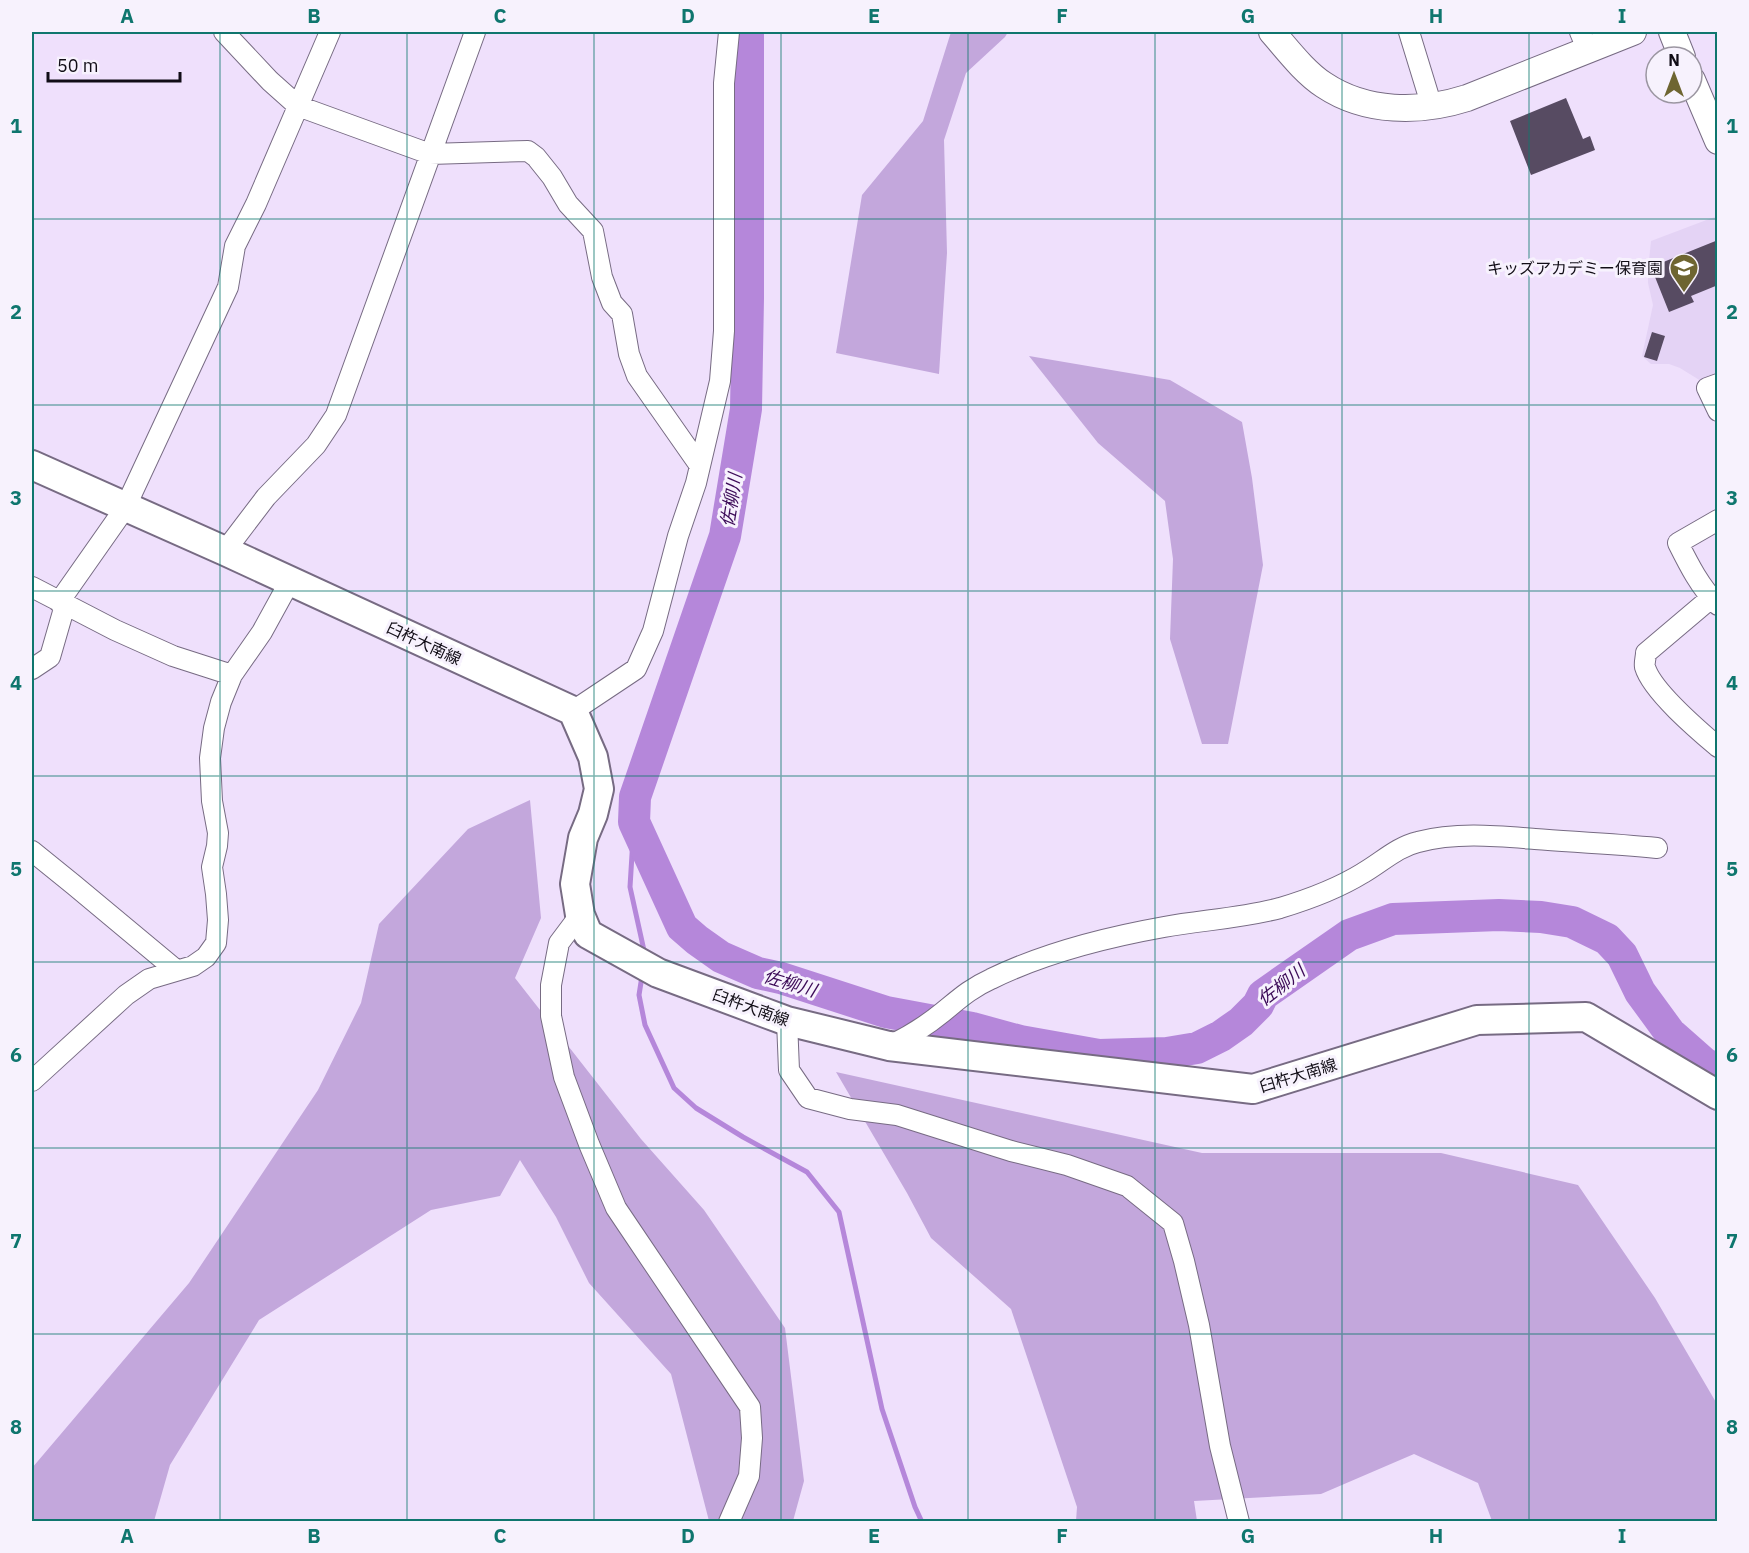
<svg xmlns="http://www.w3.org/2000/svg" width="1749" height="1553" font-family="'IBM Plex Sans','Noto Sans JP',sans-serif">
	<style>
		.built { fill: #e4d3f5 }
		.green { fill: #c3a7dc }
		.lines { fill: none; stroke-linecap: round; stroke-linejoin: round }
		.stream { stroke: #b587da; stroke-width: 5 }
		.river { stroke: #b587da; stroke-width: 32 }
		.building { fill: #574b62 }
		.minor-casing { stroke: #776b83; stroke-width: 22 }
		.tertiary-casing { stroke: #776b83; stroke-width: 28 }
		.secondary-casing { stroke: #776b83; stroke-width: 32 }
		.minor { stroke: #fff; stroke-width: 20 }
		.tertiary { stroke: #fff; stroke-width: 26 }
		.secondary { stroke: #fff; stroke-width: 28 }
		.grid { fill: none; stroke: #0f766e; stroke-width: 1.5; stroke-opacity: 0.55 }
		.labels { text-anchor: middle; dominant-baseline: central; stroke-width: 6; stroke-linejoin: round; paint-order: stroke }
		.poi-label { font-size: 16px; fill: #110d16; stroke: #f7f2fd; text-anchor: end }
		.street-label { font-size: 16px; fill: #110d16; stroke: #f7f2fd }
		.water-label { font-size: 18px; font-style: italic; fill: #3b0a57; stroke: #f7f2fd }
		.neatline { fill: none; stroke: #0f766e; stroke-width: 2 }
		.grid-label { font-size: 20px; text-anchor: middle; font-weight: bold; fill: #0f766e }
	</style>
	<rect width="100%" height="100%" fill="#efe0fc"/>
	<path class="built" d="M1717 216V375L1701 381 1680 368 1669 364H1651L1642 356 1653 305 1648 283V270L1651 241Z"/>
	<path class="green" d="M951 32H1008L1005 37 966 73 944 140 947 253 939 374 836 353 862 195 923 121Z
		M1029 356 1170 380 1242 422 1252 478 1263 565 1228 744H1202L1170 639 1173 559 1165 501 1098 443Z
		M530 800 541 918 515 978 641 1139 704 1210 785 1328 804 1481 793 1521H709L671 1374 589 1283 556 1217 520 1160 500 1196 431 1210 259 1320 170 1465 154 1521 32 1522V1468L189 1283 318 1090 361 1003 379 924 468 829Z
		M836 1072 1202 1153H1441L1578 1185 1655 1298 1717 1404V1521H1492L1478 1483 1414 1454 1321 1494 1194 1501 1197 1521H1076L1077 1507 1011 1309 931 1238 907 1193Z"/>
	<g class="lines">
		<path class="stream" d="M634 822 630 887 645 955
			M642 976 639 995 645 1025 674 1088 696 1108 743 1137 807 1172 839 1212 882 1409 915 1507 922 1522"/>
		<path class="river" d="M748 32V298L746 409 725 536 635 797 634 822 682 927 697 940 721 957 758 973 781 978 886 1012 972 1028 1020 1041 1099 1055 1167 1053 1197 1048 1221 1036 1241 1022 1258 1005 1263 995 1349 935 1393 919 1499 915 1541 917 1572 922 1607 939 1622 955 1640 992 1670 1033 1704 1063 1718 1070"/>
	</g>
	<path class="building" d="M1566 98 1583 139 1590 136 1595 150 1531 175 1510 121Z
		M1718 240V285L1691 296 1694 302 1669 312 1651 267Z
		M1652 332 1665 336 1657 361 1644 357Z"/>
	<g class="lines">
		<g class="minor-casing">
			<path id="minor" d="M224 32 270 81 298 106 430 154 528 151 536 157 552 177 568 204 593 231 602 277 612 303 622 314 629 354 637 376 700 466
				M1409 32 1432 107
				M1580 32 1588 51
				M1718 384 1707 388 1718 411
				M1718 520 1678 543C1689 565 1700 587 1718 605
				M225 551 266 497 316 445 336 415 475 32
				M32 587 115 630 173 656 232 675
				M1711 598 1646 653C1646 657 1644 663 1645 667 1652 691 1698 730 1718 747
				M59 602 125 508 228 287 235 246 256 204 330 32
				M32 669 50 657 65 605
				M573 711 636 669 653 631 678 536 696 483 720 381 724 331V83L729 32
				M32 851 74 885 176 970
				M580 915 559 943 551 985V1016L564 1077 589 1144 616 1208 750 1407 752 1438 749 1476 729 1522
				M787 1021 789 1070 808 1098 850 1109 897 1115 1011 1151 1067 1165 1127 1186 1173 1223 1184 1261 1199 1325 1220 1446 1239 1522
				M889 1046C908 1037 926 1026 943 1012 959 999 971 988 991 979 1042 954 1108 937 1164 927 1203 920 1242 918 1280 908 1310 899 1337 889 1363 873 1382 862 1397 847 1418 842 1456 832 1497 836 1535 839 1576 842 1617 844 1657 848
				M32 1081 126 995 149 979 193 966 206 957 216 943 218 920 216 894 212 867 217 846 218 833 212 801 210 758 214 728 221 702 232 675 262 632 290 581"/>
		</g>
		<g class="tertiary-casing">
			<path id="tertiary" d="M1272 32C1287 49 1304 72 1324 85 1366 113 1420 113 1467 98L1633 32
				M1672 32 1682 57
				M1692 80 1718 141"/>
		</g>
		<g class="secondary-casing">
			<path id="secondary" d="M32 465 225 551 573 711 593 757 599 789 593 814 583 838 575 884 580 915 588 934 658 973 787 1021 889 1046 1253 1089 1477 1020 1586 1017 1718 1095"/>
		</g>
		<use href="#minor" class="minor"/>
		<use href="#tertiary" class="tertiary"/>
		<use href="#secondary" class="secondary"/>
	</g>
	<path class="grid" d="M220 32V1522M407 32V1522M594 32V1522M781 32V1522M968 32V1522M1155 32V1522M1342 32V1522M1529 32V1522M32 219H1718M32 405H1718M32 591H1718M32 776H1718M32 962H1718M32 1148H1718M32 1334H1718"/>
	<defs>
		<g id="school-pin" transform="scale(1.5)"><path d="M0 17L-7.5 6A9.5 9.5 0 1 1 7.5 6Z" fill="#6e6531" stroke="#f7f2fd"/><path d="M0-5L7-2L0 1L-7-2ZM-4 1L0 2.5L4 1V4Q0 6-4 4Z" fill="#fff"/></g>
	</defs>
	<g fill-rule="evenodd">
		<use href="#school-pin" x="1684" y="268"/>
	</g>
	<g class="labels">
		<g class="poi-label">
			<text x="1663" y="268">キッズアカデミー保育園</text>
		</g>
		<g class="street-label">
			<text transform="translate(424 643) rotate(25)">臼杵大南線</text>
			<text transform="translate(751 1007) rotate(20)">臼杵大南線</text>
			<text transform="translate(1298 1075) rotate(-17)">臼杵大南線</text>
		</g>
		<g class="water-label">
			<text transform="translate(731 500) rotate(-81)">佐柳川</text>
			<text transform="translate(790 983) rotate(17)">佐柳川</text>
			<text transform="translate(1281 985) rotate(-38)">佐柳川</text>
		</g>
	</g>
	<rect width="1749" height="1553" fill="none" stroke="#f7f2fd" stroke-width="66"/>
	<g transform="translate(1674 75)"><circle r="28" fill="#f7f2fd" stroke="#9b96a1" stroke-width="1.5"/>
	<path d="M0-4.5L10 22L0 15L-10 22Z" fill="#6e6531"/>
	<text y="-9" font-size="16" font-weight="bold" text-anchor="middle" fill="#110d16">N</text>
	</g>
	<path d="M48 72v9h132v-9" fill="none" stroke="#110d16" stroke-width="3"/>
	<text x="57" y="72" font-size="18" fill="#110d16" stroke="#f7f2fd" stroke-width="4.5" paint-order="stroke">50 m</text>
	<rect x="33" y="33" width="1683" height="1487" class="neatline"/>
	<g class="grid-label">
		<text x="127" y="23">A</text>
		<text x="314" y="23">B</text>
		<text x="500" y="23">C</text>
		<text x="688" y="23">D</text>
		<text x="874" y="23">E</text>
		<text x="1062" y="23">F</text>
		<text x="1248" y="23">G</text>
		<text x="1436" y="23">H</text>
		<text x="1622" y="23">I</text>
		<text x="16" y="133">1</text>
		<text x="1732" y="133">1</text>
		<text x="16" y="319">2</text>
		<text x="1732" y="319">2</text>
		<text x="16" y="505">3</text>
		<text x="1732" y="505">3</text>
		<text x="16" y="690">4</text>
		<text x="1732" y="690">4</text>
		<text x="16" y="876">5</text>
		<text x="1732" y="876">5</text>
		<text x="16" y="1062">6</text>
		<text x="1732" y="1062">6</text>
		<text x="16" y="1248">7</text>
		<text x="1732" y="1248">7</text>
		<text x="16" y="1434">8</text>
		<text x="1732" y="1434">8</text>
		<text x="127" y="1543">A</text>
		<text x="314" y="1543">B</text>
		<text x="500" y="1543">C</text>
		<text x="688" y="1543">D</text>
		<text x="874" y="1543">E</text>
		<text x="1062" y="1543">F</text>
		<text x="1248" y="1543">G</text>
		<text x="1436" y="1543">H</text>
		<text x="1622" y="1543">I</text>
	</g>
</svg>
